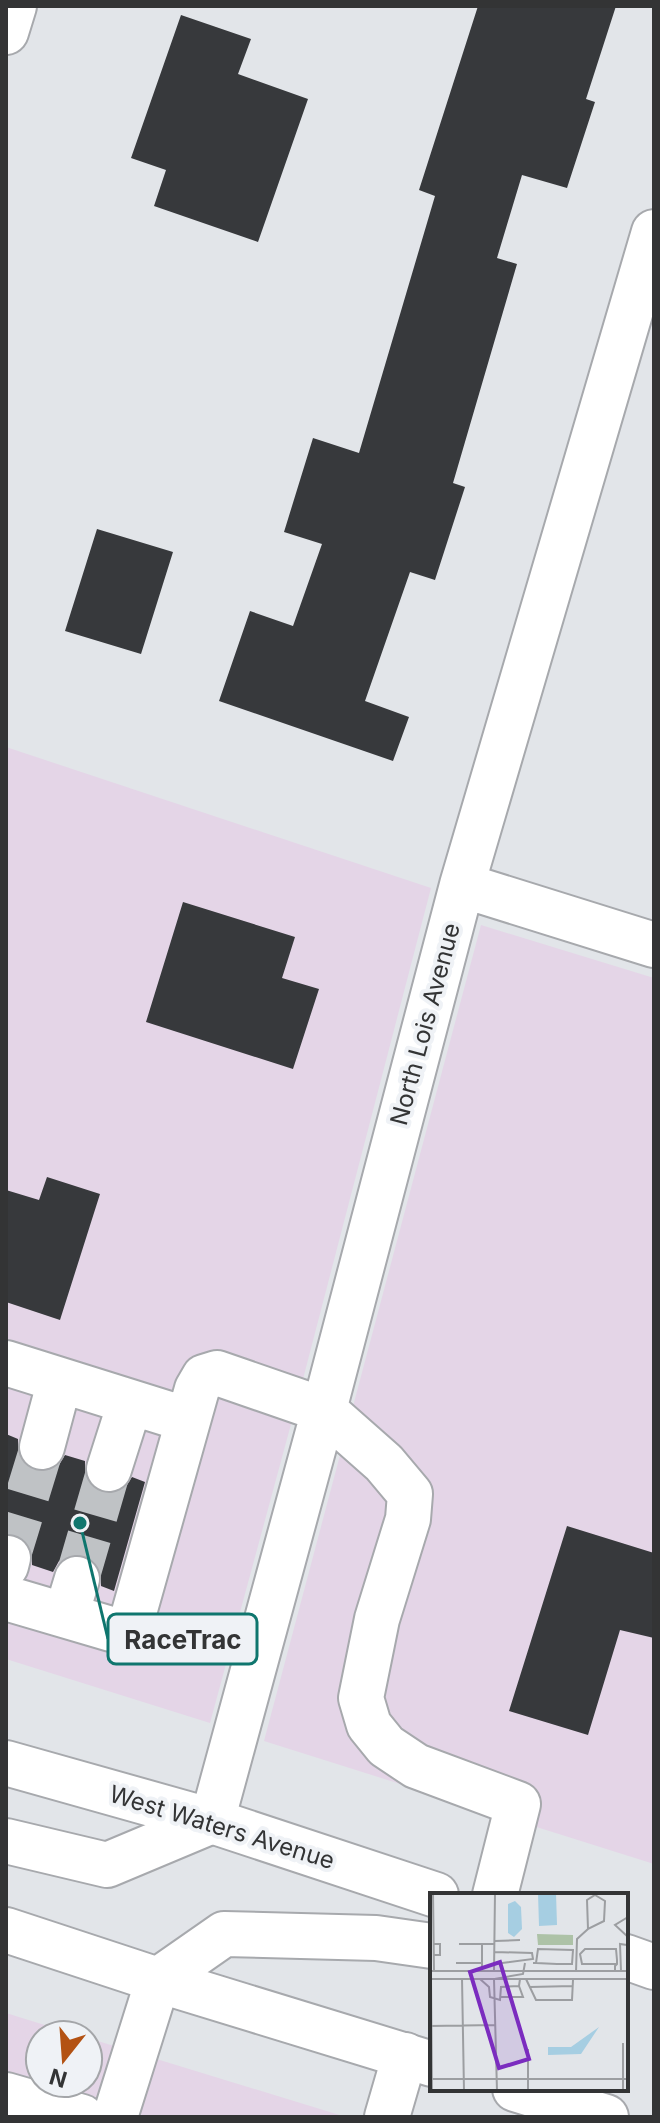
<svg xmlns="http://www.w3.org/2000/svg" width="660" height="2123" font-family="Inter,sans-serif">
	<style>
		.commercial { fill: #e4d5e7 }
		.building { fill: #37393c }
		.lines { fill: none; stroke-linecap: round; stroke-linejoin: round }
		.minor-tunnel { stroke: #bfc2c5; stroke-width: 44; stroke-dasharray: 44 22; stroke-linecap: butt }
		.minor-casing { stroke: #a7a9ad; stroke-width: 48 }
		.major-casing { stroke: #a7a9ad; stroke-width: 48 }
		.minor { stroke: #fff; stroke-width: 44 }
		.major { stroke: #fff; stroke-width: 44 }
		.labels { text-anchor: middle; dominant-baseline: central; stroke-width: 8; stroke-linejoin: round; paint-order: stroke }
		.street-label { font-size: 24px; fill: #333435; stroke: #eff2f6 }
		.inset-road { fill: none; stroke: #9c9ea1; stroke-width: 2 }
		.view { fill: #7b2cbf; fill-opacity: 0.15; stroke: #7b2cbf; stroke-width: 4 }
		.inset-edge { fill: none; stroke: #333435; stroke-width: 4 }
		.leader { fill: none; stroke: #0f766e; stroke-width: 3 }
		.callout-dot { fill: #0f766e; stroke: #eff2f6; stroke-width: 3 }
		.callout { fill: #eff2f6; stroke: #0f766e; stroke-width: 3 }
		.callout-label { font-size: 26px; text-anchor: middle; font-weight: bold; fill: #333435 }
	</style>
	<rect width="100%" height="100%" fill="#e2e5e9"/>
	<path class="commercial" d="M6 747 431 888 297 1402 210 1723 6 1659Z
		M481 925 654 978V1864L264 1741Z
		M6 2013 77 2035H40V2083H88V2038L346 2117H6Z"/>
	<path class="building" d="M478 6H616L586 99 595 102 567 188 522 175 497 258 517 264 453 483 465 487 435 580 410 572 365 701 409 717 393 761 219 701 250 611 293 626 322 544 284 532 313 438 359 453 435 196 419 190Z
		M181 15 251 39 238 74 308 99 258 242 154 206 166 170 131 158Z
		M97 529 173 552 141 654 65 631Z
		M183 902 295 937 282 978 319 989 293 1069 146 1022Z
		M47 1177 100 1194 60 1320 6 1302V1190L39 1200Z
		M6 1434 18 1439V1454L25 1465 35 1471H49L59 1465 65 1455 85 1461V1475L90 1485 101 1492 115 1493 125 1488 132 1477 145 1482 114 1591 101 1586V1573L95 1561 85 1555H71L59 1561 53 1572 32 1565V1552L26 1541 15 1534H6Z
		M567 1526 654 1553V1638L620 1630 588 1735 509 1711Z"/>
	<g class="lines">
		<path class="minor-tunnel" d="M8 1558 42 1447
			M77 1579 109 1469"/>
		<g class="minor-casing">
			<path id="minor" d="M6 32 14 6
				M462 885 654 945
				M6 1363 188 1420
				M42 1447 60 1380
				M109 1469 130 1403
				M6 1566 8 1558
				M6 1598 111 1629 123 1628 132 1620 197 1389 204 1377 217 1373 324 1410 384 1463 410 1494 408 1519 377 1619 361 1698 369 1725 386 1746 416 1766 518 1804 495 1895
				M66 1615 77 1579
				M6 1841 107 1865 212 1821 324 1410 462 885 654 232
				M6 2095 82 2117
				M115 2117 158 1980
				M387 2117 405 2055"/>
		</g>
		<g class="major-casing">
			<path id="major" d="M6 1763 212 1821 436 1895
				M6 1930 158 1980 432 2064
				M626 1957 654 1967
				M158 1980 224 1934 376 1938 432 1946
				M515 2089 606 2117"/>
		</g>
		<use href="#minor" class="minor"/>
		<use href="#major" class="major"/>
	</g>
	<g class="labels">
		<g class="street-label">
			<text transform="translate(425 1024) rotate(-75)">North Lois Avenue</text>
			<text transform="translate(222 1827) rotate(17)">West Waters Avenue</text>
		</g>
	</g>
	<g transform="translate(430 1893)">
		<rect width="198" height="198" fill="#e2e5e9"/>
		<path d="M107 41 143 42V52H108Z" fill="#adc2a7"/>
		<path d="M108 0H126L127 32 109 33ZM85 8 91 14 92 36 84 44 78 40V11ZM169 134 151 161 118 162V154H141Z" fill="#a6cee2"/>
		<path class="inset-road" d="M3 0 4 78M165 2 175 8 174 28 158 36 157 7ZM198 24 185 32 198 44M65 48 90 47M3 51H10V62H3M29 51H65M52 51V78M26 70H52M103 70H106L127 71H142L143 57 108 56 106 70M64 71 103 66 102 60 65 59M0 78H198M64 78 65 0M185 78V73L187 71V67L186 56H155L150 61 152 71H187M191 78 190 51 197 52M146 79 147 46 158 36M32 85 34 198M0 86H198M1 86 2 198M50 86 59 94 60 104 70 107 71 94 89 93 90 86M96 86 106 107H142L143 87M100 94 143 93M71 104H93L89 93M0 133 66 132M0 186H198M67 198 64 86 93 81 95 70M98 198V156M193 198V150"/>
		<path class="view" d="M70 69 99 166 69 175 40 79Z"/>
		<rect width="198" height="198" class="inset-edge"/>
	</g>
	<path class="leader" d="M80 1523L108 1639"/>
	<circle class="callout-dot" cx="80" cy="1523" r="8"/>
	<rect class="callout" x="108" y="1614" width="149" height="50" rx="8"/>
	<g class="callout-label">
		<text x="183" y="1649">RaceTrac</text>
	</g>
	<rect width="660" height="2123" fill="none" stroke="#333435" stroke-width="16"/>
	<g transform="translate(64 2059) rotate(197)"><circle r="38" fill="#eff2f6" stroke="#a4a6a9" stroke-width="2"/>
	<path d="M0-6L14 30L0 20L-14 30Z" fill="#b35213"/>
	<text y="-12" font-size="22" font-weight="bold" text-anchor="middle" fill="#333435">N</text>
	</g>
</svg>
